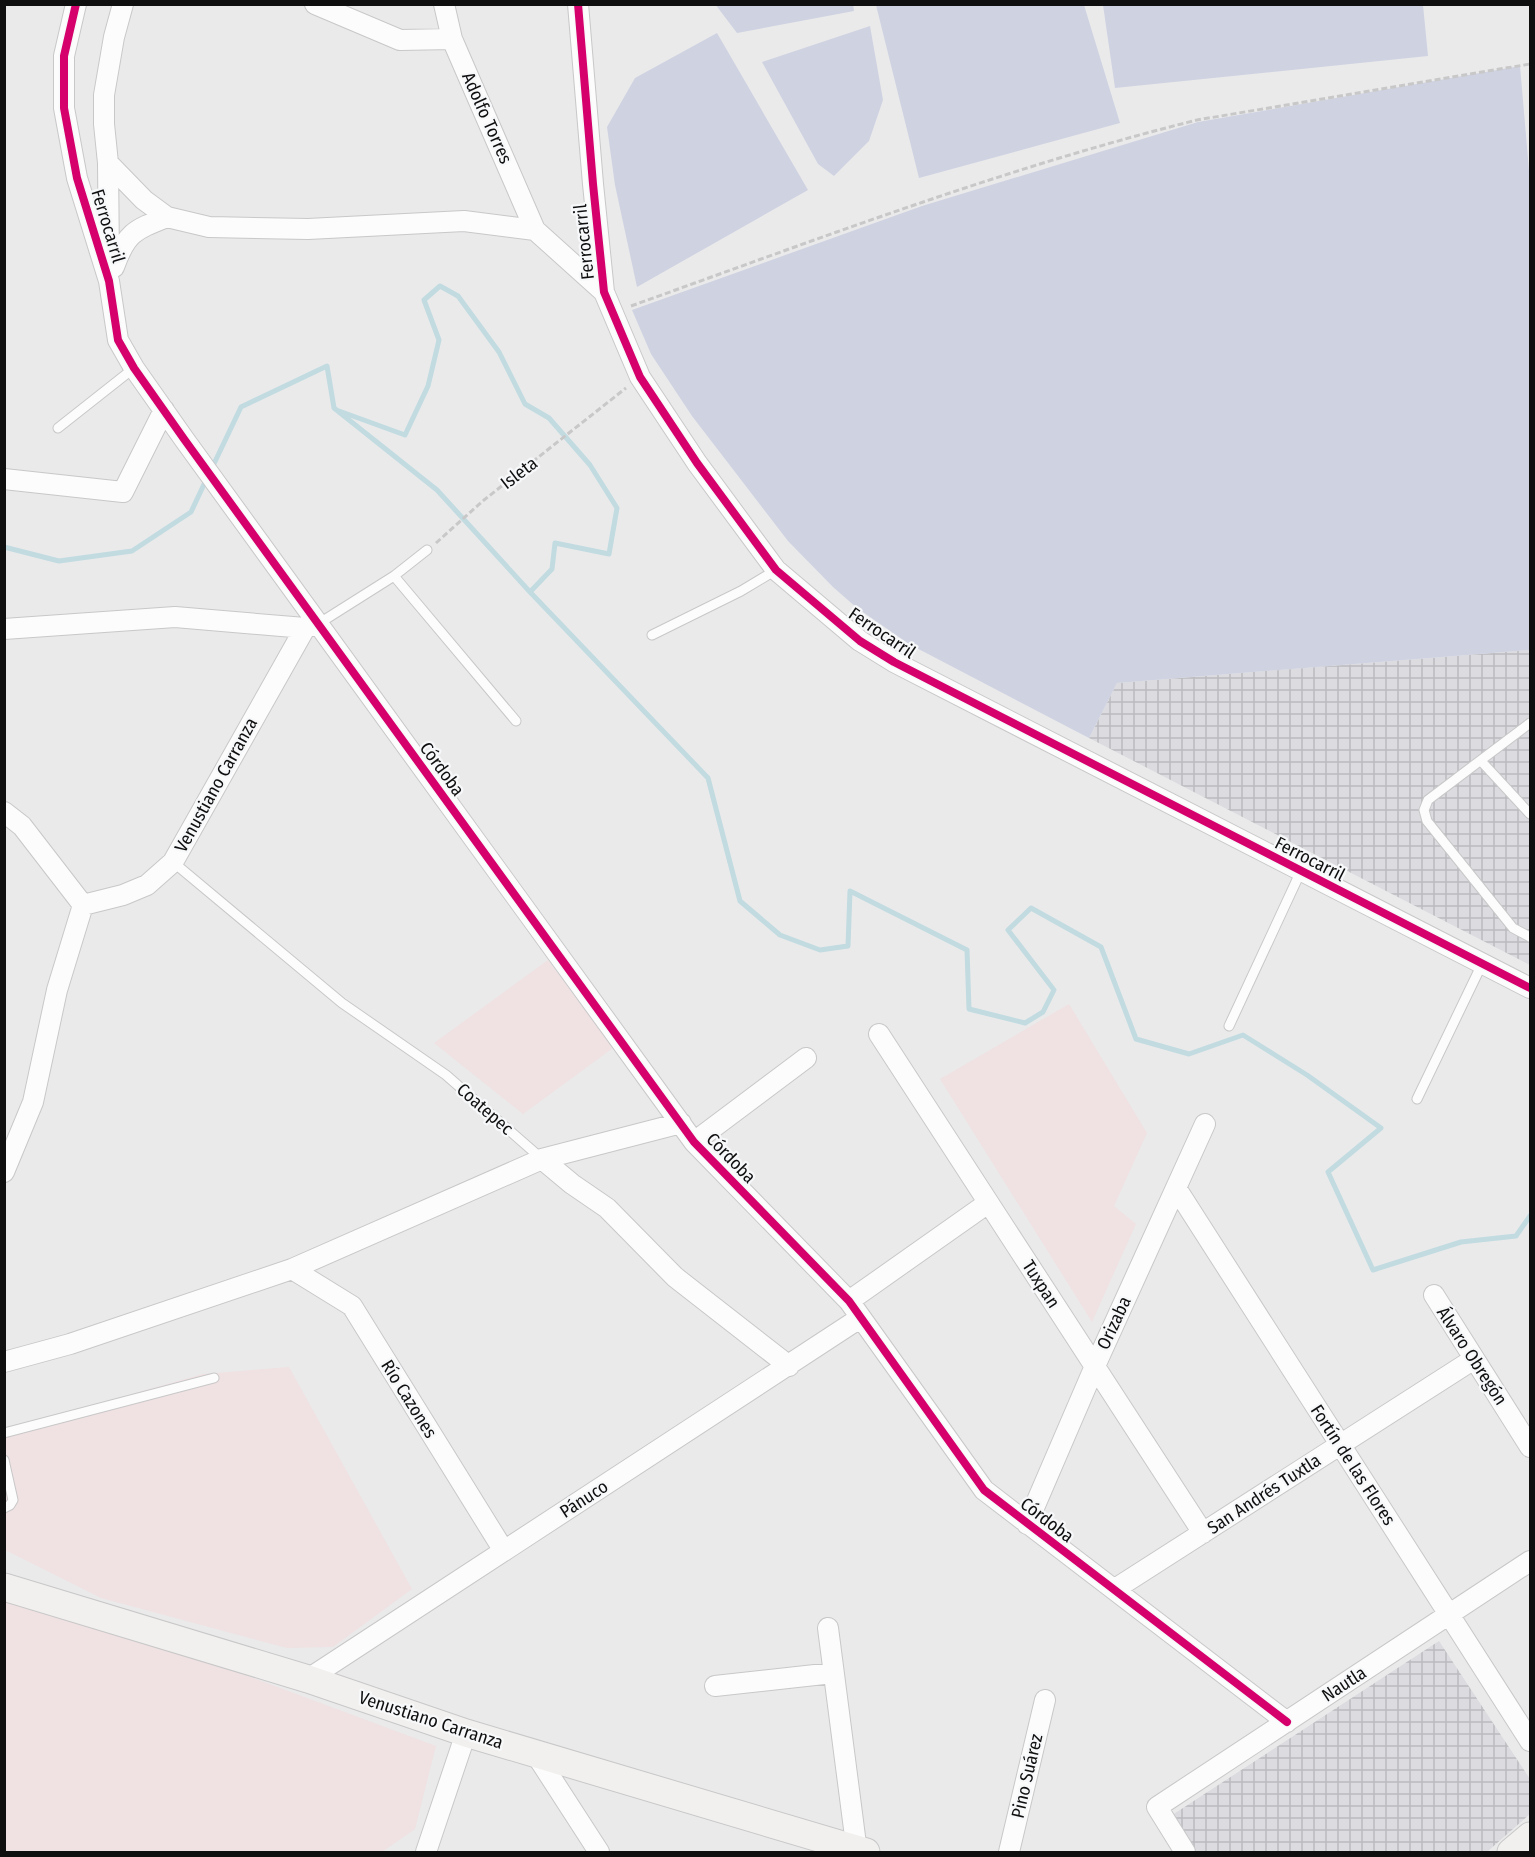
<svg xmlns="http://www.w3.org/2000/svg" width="1535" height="1857" font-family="'Fira Sans Condensed',sans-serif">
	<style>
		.industrial { fill: url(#industrial-grid) }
		.education { fill: #f0e1e2 }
		.garden { fill: #cfd2e1 }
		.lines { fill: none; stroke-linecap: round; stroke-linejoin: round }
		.stream { stroke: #c1dbe0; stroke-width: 5 }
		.service-casing { stroke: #c8c8c9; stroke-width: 11 }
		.minor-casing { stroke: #c8c8c9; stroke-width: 22 }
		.secondary-casing { stroke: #c8c8c9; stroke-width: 29 }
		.path { stroke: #c8c8c9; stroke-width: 3; stroke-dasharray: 6 3; stroke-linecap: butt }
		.service { stroke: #fcfcfc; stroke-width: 9 }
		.minor { stroke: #fcfcfc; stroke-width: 20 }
		.secondary { stroke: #f2f0ee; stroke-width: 27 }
		.cycleway-casing { stroke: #f7f8f9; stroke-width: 11 }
		.cycleway { stroke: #d6006c; stroke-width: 8 }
		.labels { text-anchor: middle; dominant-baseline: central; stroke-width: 4.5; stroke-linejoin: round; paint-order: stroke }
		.street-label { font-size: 18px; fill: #0f0f10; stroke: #f7f8f9 }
	</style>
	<defs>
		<pattern id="industrial-grid" width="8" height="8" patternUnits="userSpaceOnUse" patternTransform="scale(1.5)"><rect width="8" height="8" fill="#dbdbe0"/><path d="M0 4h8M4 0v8" fill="none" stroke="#bbbbbf"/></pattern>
	</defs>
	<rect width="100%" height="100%" fill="#eaeaeb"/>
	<path class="industrial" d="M1530 650V965L1089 738 1117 683Z
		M1439 1641 1530 1779V1814L1487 1852H1178L1160 1823Z"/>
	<path class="education" d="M548 960 613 1048 523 1114 434 1043Z
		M1069 1004 1147 1133 1114 1206 1136 1224 1092 1322 940 1079Z
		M289 1367 412 1589 333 1647 287 1648 101 1598 5 1550 4 1430 203 1374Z
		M4 1590 19 1591 436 1746 415 1829 382 1852H5Z"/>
	<path class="garden" d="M715 4H853L854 11 737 33Z
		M876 5H1084L1120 123 919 178Z
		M1103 5H1423L1428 56 1115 88Z
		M870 26 883 100 869 141 834 176 818 164 762 62Z
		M717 33 808 190 637 287 615 185 607 127 635 78Z
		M1520 66 1530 182V650L1117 683 1089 738 909 644 857 608 833 587 788 541 692 416 651 354 632 310 922 206 1198 122Z"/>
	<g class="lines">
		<path class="stream" d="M339 411 405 435 428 386 439 340 424 300 440 286 458 296 499 352 525 404 549 418 590 465 617 508 609 554 555 543 552 569 530 592
			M211 470 241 407 327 366 334 408 437 490 530 592 708 778 740 901 780 935 820 950 848 946 850 891 967 950 969 1009 1025 1023 1043 1012 1054 990 1008 930 1031 908 1101 947 1136 1039 1189 1054 1243 1035 1307 1075 1381 1128 1328 1172 1373 1270 1461 1242 1516 1236 1530 1216
			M4 547 59 561 132 551 191 512 207 478"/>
		<g class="service-casing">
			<path id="service" d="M58 428 134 368
				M394 576 516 721
				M318 624 394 576 427 550
				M652 635 741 591 776 570
				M1530 723 1428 800 1424 810 1427 821 1513 928 1530 937
				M1481 761 1530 814
				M173 862 342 1003 446 1075 542 1159
				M1229 1026 1301 871
				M1417 1099 1482 964
				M4 1433 214 1378
				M4 1460 13 1500 10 1505 4 1508"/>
		</g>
		<g class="minor-casing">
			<path id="minor" d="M76 4 64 56V108L77 178 109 281 118 340 134 368 184 439 694 1142 849 1301 984 1490 1287 1722
				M315 4 400 40 452 39
				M444 4 452 39 535 230
				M578 4 593 184 604 292 640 377 697 463 776 570 860 641 894 662 1530 988
				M108 163 144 200 167 217 209 227 308 229 464 221 535 230 604 292
				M109 261 108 163 104 124V95L114 37 123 4
				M114 267C126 233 134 230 167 217
				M4 479 123 492 164 410
				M4 629 175 617 305 628 315 624
				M4 812 22 826 83 905
				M879 1034 1203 1533
				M694 1142 806 1058
				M542 1159 572 1184 607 1208 675 1277 789 1366
				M4 1172 33 1102 57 990 83 905 123 895 147 885 173 862 305 628
				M1176 1188 1530 1741
				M292 1269 352 1306 504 1551
				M1434 1295 1530 1447
				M849 1301 988 1203
				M4 1362 70 1344 292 1269 542 1159 681 1123
				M1027 1524 1095 1366 1205 1124
				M1115 1589 1474 1359
				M828 1628 857 1852
				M308 1679 860 1318
				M715 1686 833 1673
				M535 1753 599 1852
				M426 1852 466 1733
				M1009 1852 1045 1700
				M1185 1852 1157 1807 1530 1561"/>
		</g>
		<g class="secondary-casing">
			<path id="secondary" d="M4 1587 308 1679 466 1733 866 1852
				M1511 1852 1530 1836"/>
		</g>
		<path class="path" d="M631 306C818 239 1004 168 1197 120L1530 64
			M436 543 484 500 626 388"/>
		<use href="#service" class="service"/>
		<use href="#minor" class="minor"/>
		<use href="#secondary" class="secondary"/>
		<g class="cycleway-casing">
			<path id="cycleway" d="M76 4 64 56V108L77 178 109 281 118 340 134 368 184 439 694 1142 849 1301 984 1490 1287 1722
				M578 4 593 184 604 292 640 377 697 463 776 570 860 641 894 662 1530 988"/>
		</g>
		<use href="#cycleway" class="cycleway"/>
	</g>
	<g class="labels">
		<g class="street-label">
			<text transform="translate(487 118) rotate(66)">Adolfo Torres</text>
			<text transform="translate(108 226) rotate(73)">Ferrocarril</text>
			<text transform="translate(584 242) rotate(-96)">Ferrocarril</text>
			<text transform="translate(519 473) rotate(-37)">Isleta</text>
			<text transform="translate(882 633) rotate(34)">Ferrocarril</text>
			<text transform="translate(442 769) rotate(54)">Córdoba</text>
			<text transform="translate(216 785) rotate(-61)">Venustiano Carranza</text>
			<text transform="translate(1310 859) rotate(27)">Ferrocarril</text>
			<text transform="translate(485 1109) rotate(41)">Coatepec</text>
			<text transform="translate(731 1158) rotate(46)">Córdoba</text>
			<text transform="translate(1041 1284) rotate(57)">Tuxpan</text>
			<text transform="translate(1114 1323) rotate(-65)">Orizaba</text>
			<text transform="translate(1472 1356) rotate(57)">Álvaro Obregón</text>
			<text transform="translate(409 1399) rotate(58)">Río Cazones</text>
			<text transform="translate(1353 1465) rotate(57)">Fortín de las Flores</text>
			<text transform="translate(1264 1494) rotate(-33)">San Andrés Tuxtla</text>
			<text transform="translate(584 1499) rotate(-33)">Pánuco</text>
			<text transform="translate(1047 1520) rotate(37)">Córdoba</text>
			<text transform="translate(1344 1684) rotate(-33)">Nautla</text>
			<text transform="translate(431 1720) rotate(18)">Venustiano Carranza</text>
			<text transform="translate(1027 1776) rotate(-77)">Pino Suárez</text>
		</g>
	</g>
	<rect width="1535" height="1857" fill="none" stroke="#0f0f10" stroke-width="12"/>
</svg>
